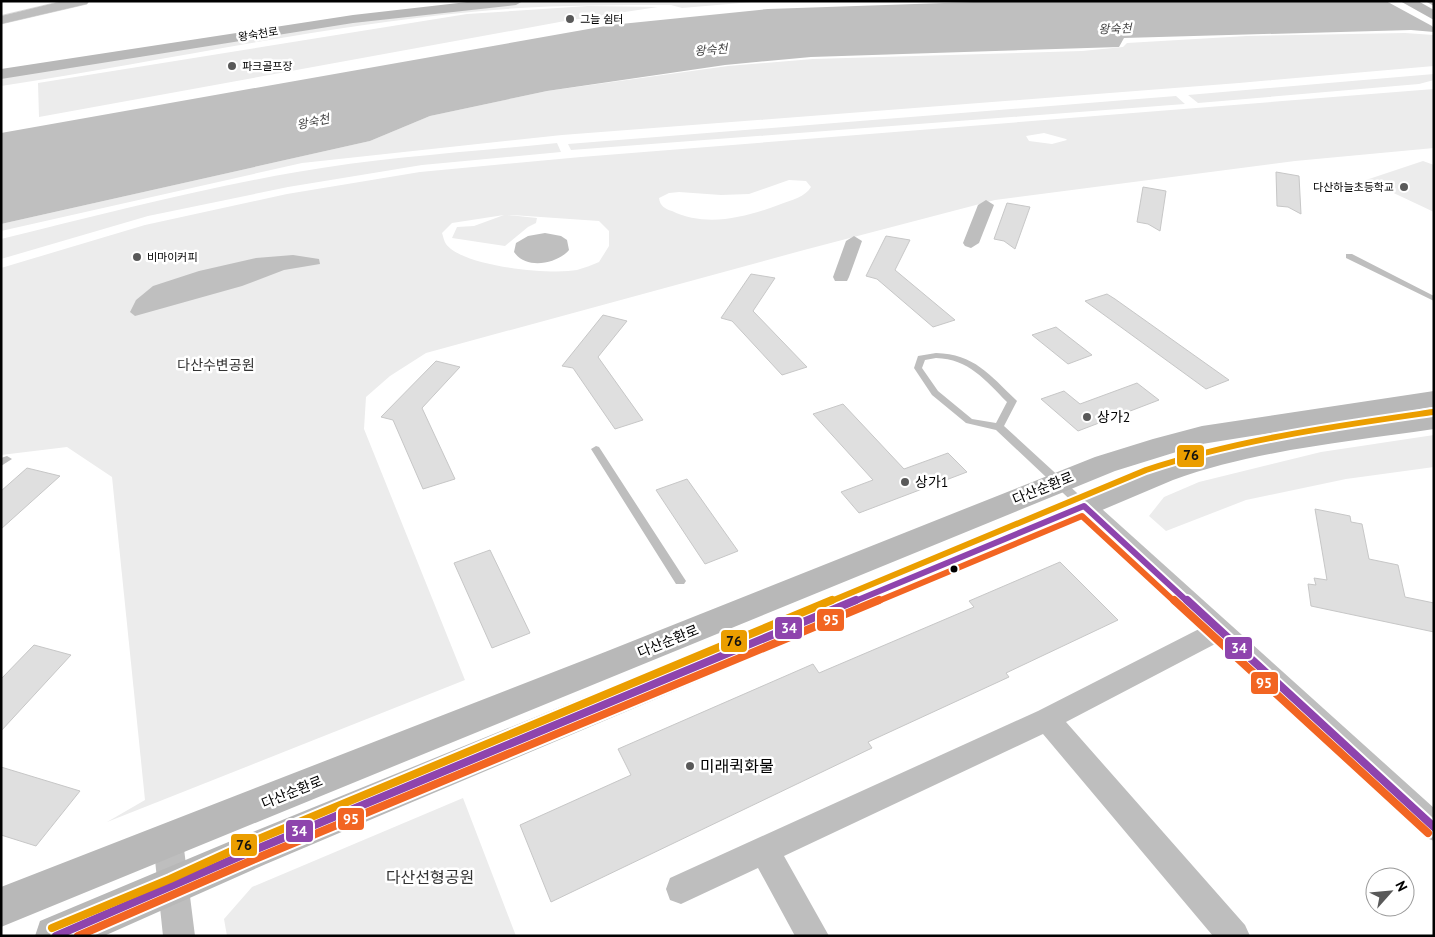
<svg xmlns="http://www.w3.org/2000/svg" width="1435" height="937" viewBox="0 0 1435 937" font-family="'PT Sans','Noto Sans KR',sans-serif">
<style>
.green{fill:#ececec;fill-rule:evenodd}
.water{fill:#bfbfbf}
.pier{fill:#fff}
.building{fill:#dfdfdf;stroke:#c7c7c7}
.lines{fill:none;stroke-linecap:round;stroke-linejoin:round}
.primary-casing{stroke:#dbdbdb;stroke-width:1}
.lane{fill:#bebebe;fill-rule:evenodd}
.street{fill:#bebebe;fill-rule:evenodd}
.secondary{fill:#b8b8b8;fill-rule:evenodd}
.primary{fill:#bebebe;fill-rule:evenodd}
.bus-1-far1-casing{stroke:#fff;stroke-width:10}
.bus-1-casing{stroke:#fff;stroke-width:12}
.bus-2-far1-casing{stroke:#fff;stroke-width:10}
.bus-2-casing{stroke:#fff;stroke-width:12}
.bus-3-far1-casing{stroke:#fff;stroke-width:10}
.bus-3-casing{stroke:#fff;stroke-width:12}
.bus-1-far1{stroke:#8e44ad;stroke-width:6}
.bus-1{stroke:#8e44ad;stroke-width:8}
.bus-2-far1{stroke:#f26522;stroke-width:6}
.bus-2{stroke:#f26522;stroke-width:8}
.bus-3-far1{stroke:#eb9e00;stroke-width:6}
.bus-3{stroke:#eb9e00;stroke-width:8}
.poi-dot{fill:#595959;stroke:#fff;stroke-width:2}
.bus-dot{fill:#000;stroke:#fff;stroke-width:2}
.labels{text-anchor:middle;stroke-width:5;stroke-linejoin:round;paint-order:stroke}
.far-poi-label{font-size:11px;fill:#000;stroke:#fff;text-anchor:start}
.far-street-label{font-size:11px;fill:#000;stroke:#fff}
.far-water-label{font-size:12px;font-style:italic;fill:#444;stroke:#fff}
.park-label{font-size:14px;fill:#333;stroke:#fff}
.poi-label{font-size:14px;fill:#000;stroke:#fff;text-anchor:start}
.street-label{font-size:14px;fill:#000;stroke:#fff}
.near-poi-label{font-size:16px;fill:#000;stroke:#fff;text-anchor:start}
.near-park-label{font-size:16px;fill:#333;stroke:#fff}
.line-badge{stroke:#fff;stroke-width:2}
.badge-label{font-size:14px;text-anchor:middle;font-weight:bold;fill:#fff}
.pale-badge-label{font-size:14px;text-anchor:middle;font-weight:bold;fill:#111}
</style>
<rect width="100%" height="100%" fill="#fff"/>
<path class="green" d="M529,1H765L682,8L671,5C605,5 538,5 471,12C314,27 158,62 1,86V76L344,21Z
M588,6L658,7L565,21L39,117L38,83L467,14Z
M1405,33L1434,35V66L1239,83L562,135L302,163L1,231V224L370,141L430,116L547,91L728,66L813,59L1082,51L1123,47L1127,43L1247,36Z
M1434,74V80L1419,84L1198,103L1188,95Z
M1434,89V148L1295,161L995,200L804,250L426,353L390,376L366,397L364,429L465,680L107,822L145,800L112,477L67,447L1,455V268L145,225L287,194L420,172L581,157ZM1044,133L1066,139L1067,140L1052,144L1029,141L1026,136ZM789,180L806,181L811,187C805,197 792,200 781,204C747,217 707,228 672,211C665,209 660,206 659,198L669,193L679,192L721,195L749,194ZM504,215L474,226L457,227L452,238L505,246L528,227L536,223L537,218L507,215H512L599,221L609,231V246L599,262C592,265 584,268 577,270C551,275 463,267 446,244C444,241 443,236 442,233L452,223Z
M1176,96L1185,104L571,150L568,144Z
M557,143L561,152L422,165L288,187L148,216L1,259V239C99,215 198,189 297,172C383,157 470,152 557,143Z
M1423,161L1434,165V212L1366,180Z
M1434,435V467L1346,479L1246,500L1166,531L1149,516L1164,497L1199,482L1321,452Z
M463,798L516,936H227L224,919L252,887Z"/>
<path class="water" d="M1003,1H1434V32L1411,30L1124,38L1119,47L811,57L725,65L547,91L430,116L370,141L1,224V133L611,25L768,9Z
M545,233L561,236L567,240L569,250C557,264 526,270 514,252L516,243L528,236Z
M293,255L319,259L320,264L284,270L242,286L135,316L130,312L136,300L153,286L199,271L256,258Z"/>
<path class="pier" d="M1386,1H1425L1434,6V29L1432,26Z"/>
<path class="building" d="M1276,172L1299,176L1301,214L1288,207L1277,206Z
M1143,187L1166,191L1160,231L1148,224L1137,222Z
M1007,203L1030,207L1015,249L1004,241L994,239Z
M886,236L910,240L895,270L955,320L933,327L877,279L866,276Z
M751,274L775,278L753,311L807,367L782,375L732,321L721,318Z
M1107,294L1115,299L1229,380L1206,389L1085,301Z
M603,315L627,321L598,357L643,420L615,429L573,368L562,366Z
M1056,327L1092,355L1068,364L1032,335Z
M436,361L460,367L422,408L455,479L423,489L393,420L381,417Z
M1137,383L1159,400L1078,431L1041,399L1064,391L1080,404Z
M843,404L904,469L948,453L967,472L859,513L841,492L873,480L813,414Z
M27,468L60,476L1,529V491Z
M687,479L738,551L705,564L656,490Z
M1315,509L1350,516L1351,522L1362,524L1369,559L1398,565L1405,597L1434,603V632L1311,606L1308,584L1316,585L1314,578L1327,580Z
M490,550L530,633L492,648L454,563Z
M1060,562L1118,620L1006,673L1009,677L868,742L872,748L551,902L520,825L631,775L618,749L813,664L819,673L974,607L969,601Z
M34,645L71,655L1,731V679Z
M1,767L80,791L36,846L1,835Z"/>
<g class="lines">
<g class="primary-casing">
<path id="primary" d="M63,1H89L87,4L1,24V16Z"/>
</g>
<path class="lane" d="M1346,254H1352L1434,296V301L1346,258Z
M936,353C974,354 990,375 1015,399L1017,401L1004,426L1088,503L1089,506L1088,509H1080L996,430L966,423L932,395L914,368L918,356ZM936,358C969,359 985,380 1007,402L996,423L972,419L938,391L922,368L925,360Z
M596,446L599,447L684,578L686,581L684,584H676L591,449Z
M7,456L12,459L1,466V458Z"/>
<path class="street" d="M986,200L994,205L979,243L971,248L965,246L963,243L978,205Z
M854,236L862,241L849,277L847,281H835L833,277L846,241Z
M1084,498L1092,500L1434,808V841L1424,837L1217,643L1066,722L1245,925L1250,936H1213L1043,734L784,856L829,936H795L758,868L681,904L670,900L666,889L670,878L1038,711L1201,628L1076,512L1073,506L1076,500Z
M168,827L178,831L183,841L195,936H163L153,841L158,831Z"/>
<path class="secondary" d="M476,1H523L516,5L353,23L1,79V69L353,15Z
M1400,1H1418L1434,10V20Z
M1434,391V407L1202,444L1115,471L1,927V887L605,652L1095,457L1153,439L1202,426Z
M1434,413V429C1347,442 1256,450 1173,480L266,864L104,936H35L40,921L238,838L1140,471C1234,437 1335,427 1434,413Z"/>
<use href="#primary" class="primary"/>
<g class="bus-1-far1-casing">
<path id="bus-1-far1" d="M853,602L1084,506L1188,602"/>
</g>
<g class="bus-1-casing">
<path id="bus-1" d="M1187,600L1434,827
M56,936L252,851L856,600"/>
</g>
<g class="bus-2-far1-casing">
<path id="bus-2-far1" d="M876,602L1082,516L1175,602"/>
</g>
<g class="bus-2-casing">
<path id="bus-2" d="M1174,600L1428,833
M78,936L255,859L879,600"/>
</g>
<g class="bus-3-far1-casing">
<path id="bus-3-far1" d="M829,602L1146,470C1240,439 1336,426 1433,412"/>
</g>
<g class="bus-3-casing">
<path id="bus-3" d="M52,928L170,879L249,843L832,600"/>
</g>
<use href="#bus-1-far1" class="bus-1-far1"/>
<use href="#bus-1" class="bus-1"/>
<use href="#bus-2-far1" class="bus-2-far1"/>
<use href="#bus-2" class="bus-2"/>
<use href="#bus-3-far1" class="bus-3-far1"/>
<use href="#bus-3" class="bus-3"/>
</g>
<g class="poi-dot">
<circle cx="570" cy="19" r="5"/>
<circle cx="232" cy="66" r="5"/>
<circle cx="1404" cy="187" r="5"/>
<circle cx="137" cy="257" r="5"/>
<circle cx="1087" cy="417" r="5"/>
<circle cx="905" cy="482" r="5"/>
<circle cx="690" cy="766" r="5"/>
</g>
<circle class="bus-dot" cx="954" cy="569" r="4.5"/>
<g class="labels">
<g class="far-poi-label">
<text x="580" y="23">그늘 쉼터</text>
<text x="242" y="70">파크골프장</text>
<text x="1394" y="191" text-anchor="end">다산하늘초등학교</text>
<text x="147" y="261">비마이커피</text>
</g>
<g class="far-street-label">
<text transform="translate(258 34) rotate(-9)" y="4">왕숙천로</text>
</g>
<g class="far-water-label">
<text transform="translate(1115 29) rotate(-2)" y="4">왕숙천</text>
<text transform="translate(711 50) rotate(-4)" y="4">왕숙천</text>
<text transform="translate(313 122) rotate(-12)" y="4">왕숙천</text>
</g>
<g class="park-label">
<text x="216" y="370">다산수변공원</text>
</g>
<g class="poi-label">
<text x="1097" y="422">상가2</text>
<text x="915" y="487">상가1</text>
</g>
<g class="street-label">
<text transform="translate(1043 488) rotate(-22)" y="5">다산순환로</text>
<text transform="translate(668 641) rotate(-22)" y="5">다산순환로</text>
<text transform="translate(292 792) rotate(-22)" y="5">다산순환로</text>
</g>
<g class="near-poi-label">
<text x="700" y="772">미래퀵화물</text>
</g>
<g class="near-park-label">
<text x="430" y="883">다산선형공원</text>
</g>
</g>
<g class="line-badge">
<rect x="1176" y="444" width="29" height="24" rx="5" fill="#eb9e00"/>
<rect x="816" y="608" width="29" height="24" rx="5" fill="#f26522"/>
<rect x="774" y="616" width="29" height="24" rx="5" fill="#8e44ad"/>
<rect x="720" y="629" width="28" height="24" rx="5" fill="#eb9e00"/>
<rect x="1224" y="636" width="29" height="24" rx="5" fill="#8e44ad"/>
<rect x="1250" y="671" width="29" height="24" rx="5" fill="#f26522"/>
<rect x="337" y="807" width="28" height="24" rx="5" fill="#f26522"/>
<rect x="285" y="819" width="29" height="24" rx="5" fill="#8e44ad"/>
<rect x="230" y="833" width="28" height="24" rx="5" fill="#eb9e00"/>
</g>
<g class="badge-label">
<text x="831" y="625">95</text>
<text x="789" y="633">34</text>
<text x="1239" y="653">34</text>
<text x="1264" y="688">95</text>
<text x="351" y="824">95</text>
<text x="299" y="836">34</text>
</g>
<g class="pale-badge-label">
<text x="1191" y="460">76</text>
<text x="734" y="646">76</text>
<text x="244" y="850">76</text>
</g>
<rect width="1435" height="937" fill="none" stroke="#000000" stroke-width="5"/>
<g transform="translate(1390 892) rotate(63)"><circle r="24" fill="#ffffff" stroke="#999999"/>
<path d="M0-4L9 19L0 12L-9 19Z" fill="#595959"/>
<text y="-8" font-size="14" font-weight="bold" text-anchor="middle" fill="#000000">N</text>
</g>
</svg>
